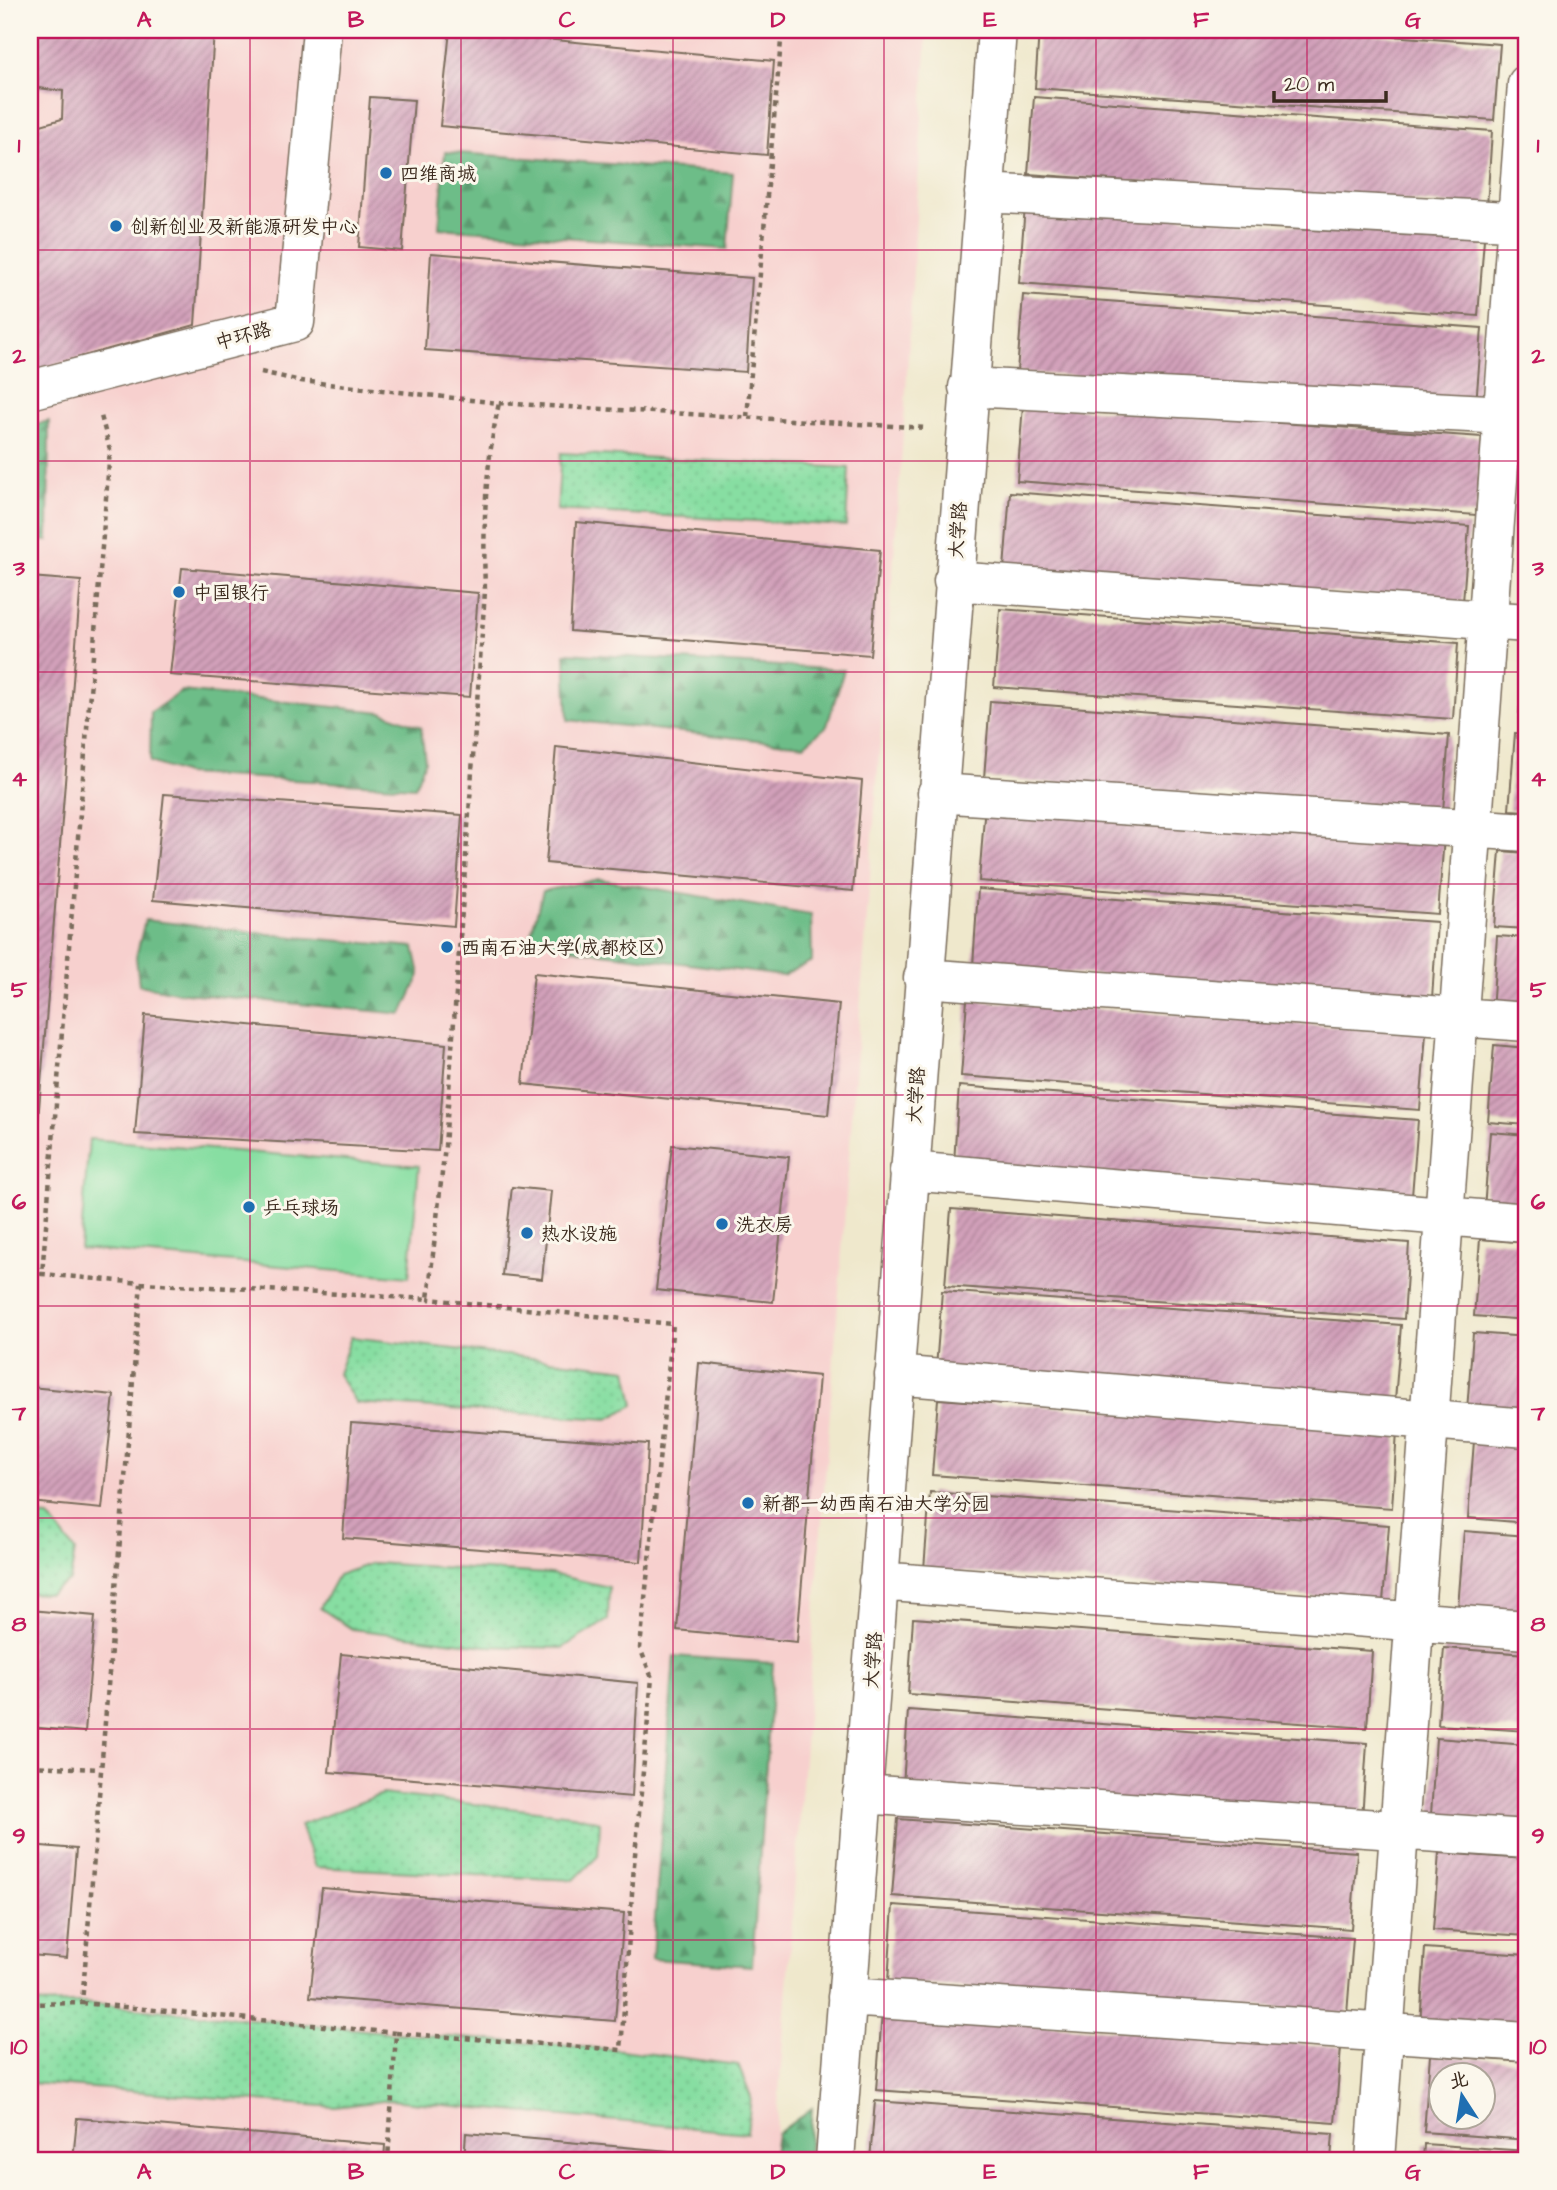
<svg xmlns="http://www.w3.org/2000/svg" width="1557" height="2190" viewBox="0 0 1557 2190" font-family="'Architects Daughter','LXGW WenKai TC',sans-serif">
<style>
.built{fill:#f7d0ce}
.grass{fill:url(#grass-dots);stroke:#618460;stroke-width:2}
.forest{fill:url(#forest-firs);stroke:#547453;stroke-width:2}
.pitch{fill:#87dea2;stroke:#618460;stroke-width:2}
.building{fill:url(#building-hatch);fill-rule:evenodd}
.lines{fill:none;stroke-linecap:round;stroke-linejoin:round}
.minor-casing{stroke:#7a6c5b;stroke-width:41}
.path{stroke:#7a6c5b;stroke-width:4.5;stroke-dasharray:5 5;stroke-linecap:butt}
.minor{stroke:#fff;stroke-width:38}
.grid{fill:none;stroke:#c2185b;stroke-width:2;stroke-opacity:0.55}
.poi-dot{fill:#1f6fb2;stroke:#fbf7ec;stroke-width:2.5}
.labels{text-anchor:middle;stroke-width:6;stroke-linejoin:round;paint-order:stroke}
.poi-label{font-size:19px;fill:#3b2a1e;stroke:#fbf7ec;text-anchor:start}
.street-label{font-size:19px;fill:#3b2a1e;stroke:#fbf7ec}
.neatline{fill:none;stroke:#c2185b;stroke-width:2.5}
.grid-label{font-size:23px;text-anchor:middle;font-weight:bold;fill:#c2185b}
</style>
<defs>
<pattern id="grass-dots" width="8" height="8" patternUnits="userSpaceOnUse" patternTransform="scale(1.75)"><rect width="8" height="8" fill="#87dea2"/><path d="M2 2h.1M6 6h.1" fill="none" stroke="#75bf8b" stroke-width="1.8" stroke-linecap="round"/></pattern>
<pattern id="forest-firs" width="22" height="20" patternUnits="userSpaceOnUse" patternTransform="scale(1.75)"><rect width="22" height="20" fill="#6dbd88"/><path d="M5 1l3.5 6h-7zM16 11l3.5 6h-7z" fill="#5b9a6f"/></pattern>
<pattern id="building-hatch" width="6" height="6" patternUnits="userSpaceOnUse" patternTransform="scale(1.75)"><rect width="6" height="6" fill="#d2a0ba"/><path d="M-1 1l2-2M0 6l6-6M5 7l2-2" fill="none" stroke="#ac8397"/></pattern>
</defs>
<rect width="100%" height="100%" fill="#fbf7ec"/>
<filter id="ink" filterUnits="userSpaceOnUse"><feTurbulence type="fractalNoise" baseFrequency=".0143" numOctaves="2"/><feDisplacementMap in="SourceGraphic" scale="14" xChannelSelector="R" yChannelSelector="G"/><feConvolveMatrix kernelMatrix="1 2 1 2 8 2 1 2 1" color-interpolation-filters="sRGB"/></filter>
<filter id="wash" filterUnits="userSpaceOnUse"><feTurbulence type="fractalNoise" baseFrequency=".00686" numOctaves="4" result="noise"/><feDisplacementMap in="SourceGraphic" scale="28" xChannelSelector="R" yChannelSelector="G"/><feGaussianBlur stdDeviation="1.57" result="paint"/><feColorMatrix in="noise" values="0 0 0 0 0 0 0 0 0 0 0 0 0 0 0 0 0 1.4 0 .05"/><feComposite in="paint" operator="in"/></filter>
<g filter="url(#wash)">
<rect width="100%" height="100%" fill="#efe8cc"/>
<path class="built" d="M30,30H927L905,408L774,2160H30Z"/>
<path class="grass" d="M561,453L849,468L846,526L557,510Z
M351,1337L627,1369L634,1405L608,1419L356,1403L338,1374Z
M30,1516L49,1517L75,1551L70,1580L49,1594L30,1593Z
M373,1563L551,1574L609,1587L608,1620L562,1648L486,1646L352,1629L320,1608L338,1575Z
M382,1794L573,1815L600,1822L598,1856L574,1880L315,1867L300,1825Z
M82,2003L396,2033L621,2050L738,2065L751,2097L747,2133L390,2100L335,2107L30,2083V2004Z"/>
<path class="forest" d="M445,152L733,173L727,249L439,228Z
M49,421L48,541L30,539V426Z
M565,653L844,670L827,726L804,745L568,720Z
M182,691L382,712L421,727L425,761L415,787L185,774L150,762L151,712Z
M599,879L811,915L812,961L783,976L579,950L530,937L543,891Z
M145,920L295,937L414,947L420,975L402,1014L175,992L139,985L136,957Z
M674,1656L773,1663L752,1966L652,1959Z
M812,2108L808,2160H773L777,2134Z"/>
<path class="pitch" d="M89,1139L419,1166L409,1277L80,1249Z"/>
<g id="blocks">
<path class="building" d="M30,30H214L195,325L30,371V128L62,119L63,91L30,87Z
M450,30L774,61L767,155L440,126Z
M1039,30H1307L1500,44L1494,120L1035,88Z
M370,97L414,100L402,251L359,247Z
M1034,97L1492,131L1487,207L1028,174Z
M1025,206L1484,239L1478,316L1019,283Z
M431,253L752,278L746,372L425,350Z
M1023,295L1482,328L1476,405L1017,372Z
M1023,405L1482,437L1476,515L1017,481Z
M1010,492L1469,526L1463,602L1004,569Z
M576,522L880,550L870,655L570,631Z
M182,568L478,593L470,697L170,675Z
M30,577L81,581L32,1197H30Z
M1000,609L1458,643L1453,719L994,687Z
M1525,641L1527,642V718H1519Z
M990,701L1449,735L1443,811L984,778Z
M1515,733L1527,734V811L1509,810Z
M556,747L862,781L853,891L546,863Z
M164,794L462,815L454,926L153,900Z
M985,804L1444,837L1438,914L979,881Z
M1500,851L1527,853V929L1494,927Z
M978,889L1437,922L1432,999L973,966Z
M1497,936L1527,938V1015L1492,1013Z
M534,973L839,1004L828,1115L523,1084Z
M967,1000L1426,1033L1420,1110L961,1076Z
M145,1015L446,1044L438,1151L135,1134Z
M1494,1045L1527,1048V1125L1488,1122Z
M959,1086L1418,1120L1412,1196L954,1163Z
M1490,1132L1527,1135V1212L1484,1209Z
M672,1145L789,1157L773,1302L656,1290Z
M512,1187L551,1191L542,1279L502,1275Z
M951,1209L1409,1243L1404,1319L945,1286Z
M1480,1239L1527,1243V1320L1474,1316Z
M942,1291L1401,1325L1395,1401L936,1368Z
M1473,1333L1527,1337V1414L1467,1410Z
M699,1363L819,1376L797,1642L677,1630Z
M30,1387L114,1395L102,1509L30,1502Z
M938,1399L1397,1431L1392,1508L932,1475Z
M351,1423L648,1444L641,1562L343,1538Z
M1474,1441L1527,1445V1523L1468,1518Z
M930,1492L1389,1525L1383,1602L924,1569Z
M1464,1531L1527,1536V1613L1458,1608Z
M30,1610L95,1616L85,1732L30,1727Z
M913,1618L1372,1651L1367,1728L908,1694Z
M1444,1648L1527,1654V1731L1438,1725Z
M341,1654L638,1683L632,1797L329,1772Z
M908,1710L1367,1743L1362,1819L903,1786Z
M1436,1738L1527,1745V1822L1431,1815Z
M898,1819L1357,1852L1351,1929L892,1896Z
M30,1845L76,1849L67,1958L30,1955Z
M1439,1853L1527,1859V1936L1433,1930Z
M322,1888L624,1913L615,2021L310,1997Z
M893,1905L1353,1938L1347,2014L888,1982Z
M1425,1948L1527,1955V2032L1420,2025Z
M882,2013L1341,2047L1335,2123L876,2090Z
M1430,2055L1527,2062V2140L1424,2132ZM1442,2074H1484V2116H1442Z
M875,2101L1333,2134L1331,2160H870Z
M77,2118L385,2145L384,2160H73Z
M466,2133L748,2158V2160H464Z
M1424,2144L1527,2151V2160H1423Z"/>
</g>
</g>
<g filter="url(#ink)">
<use href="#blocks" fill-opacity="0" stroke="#7a6c5b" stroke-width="2"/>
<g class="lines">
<g class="minor-casing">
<path id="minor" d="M984,193L1527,222
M968,387L1527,416
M30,390L295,322L322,30
M953,581L1527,623
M937,793L1527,832
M923,978L1527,1022
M909,1171L1527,1223
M894,1375L1527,1428
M878,1581L1527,1630
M862,1794L1527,1839
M847,1997L1527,2042
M835,2160L997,30
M1375,2160L1527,84"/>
</g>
<path class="path" d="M261,372L301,381L499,403L928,428
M747,417L782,30
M30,1273L42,1274
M141,1283L428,1299L445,1146L485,591C483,526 485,467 499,403
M30,1766L99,1769
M82,2003L396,2033L388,2160
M30,2004L82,2003L141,1283L42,1274L110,450L100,412
M396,2033L621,2050L634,1865L652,1678L640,1648L673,1324L428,1299"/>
<use href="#minor" class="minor"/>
</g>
</g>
<path class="grid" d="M250,30V2160M461,30V2160M673,30V2160M884,30V2160M1096,30V2160M1307,30V2160M30,250H1527M30,461H1527M30,672H1527M30,884H1527M30,1095H1527M30,1306H1527M30,1518H1527M30,1729H1527M30,1940H1527"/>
<g class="poi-dot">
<circle cx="386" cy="173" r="7"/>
<circle cx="116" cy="226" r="7"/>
<circle cx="179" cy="592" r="7"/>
<circle cx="447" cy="947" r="7"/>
<circle cx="249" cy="1207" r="7"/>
<circle cx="722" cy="1224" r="7"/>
<circle cx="527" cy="1233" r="7"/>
<circle cx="748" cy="1503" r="7"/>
</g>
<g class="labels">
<g class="poi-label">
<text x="400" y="180">四维商城</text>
<text x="130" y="233">创新创业及新能源研发中心</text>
<text x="193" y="599">中国银行</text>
<text x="461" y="954">西南石油大学(成都校区)</text>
<text x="263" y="1214">乒乓球场</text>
<text x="736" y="1231">洗衣房</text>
<text x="541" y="1240">热水设施</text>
<text x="762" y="1510">新都一幼西南石油大学分园</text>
</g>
<g class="street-label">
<text transform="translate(243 335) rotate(-15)" y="7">中环路</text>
<text transform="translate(957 530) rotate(-86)" y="7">大学路</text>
<text transform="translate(915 1095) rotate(-86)" y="7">大学路</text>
<text transform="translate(872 1660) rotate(-86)" y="7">大学路</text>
</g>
</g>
<rect width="1557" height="2190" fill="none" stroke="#fbf7ec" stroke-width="77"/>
<g transform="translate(1462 2096) rotate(348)"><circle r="33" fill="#fbf7ec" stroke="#aea59a" stroke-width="2"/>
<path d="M0-5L12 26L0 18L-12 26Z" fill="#1f6fb2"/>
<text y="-10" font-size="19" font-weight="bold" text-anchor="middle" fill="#3b2a1e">北</text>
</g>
<path d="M1274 91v10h112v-10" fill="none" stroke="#3b2a1e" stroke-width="3.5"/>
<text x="1284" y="91" font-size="21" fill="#3b2a1e" stroke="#fbf7ec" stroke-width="5" paint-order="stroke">20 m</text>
<rect x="38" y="38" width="1480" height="2114" class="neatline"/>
<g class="grid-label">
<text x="144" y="27">A</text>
<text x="356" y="27">B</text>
<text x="567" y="27">C</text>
<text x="778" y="27">D</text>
<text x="990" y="27">E</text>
<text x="1201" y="27">F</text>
<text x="1413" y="27">G</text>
<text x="19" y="152">1</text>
<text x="1538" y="152">1</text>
<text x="19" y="363">2</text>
<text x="1538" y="363">2</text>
<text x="19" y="575">3</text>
<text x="1538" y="575">3</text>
<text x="19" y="786">4</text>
<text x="1538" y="786">4</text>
<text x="19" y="997">5</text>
<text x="1538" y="997">5</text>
<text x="19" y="1209">6</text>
<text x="1538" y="1209">6</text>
<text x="19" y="1420">7</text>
<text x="1538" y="1420">7</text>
<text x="19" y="1631">8</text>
<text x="1538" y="1631">8</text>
<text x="19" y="1843">9</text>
<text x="1538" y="1843">9</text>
<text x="19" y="2054">10</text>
<text x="1538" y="2054">10</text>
<text x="144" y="2179">A</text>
<text x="356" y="2179">B</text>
<text x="567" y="2179">C</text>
<text x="778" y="2179">D</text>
<text x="990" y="2179">E</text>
<text x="1201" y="2179">F</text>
<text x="1413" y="2179">G</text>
</g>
</svg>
